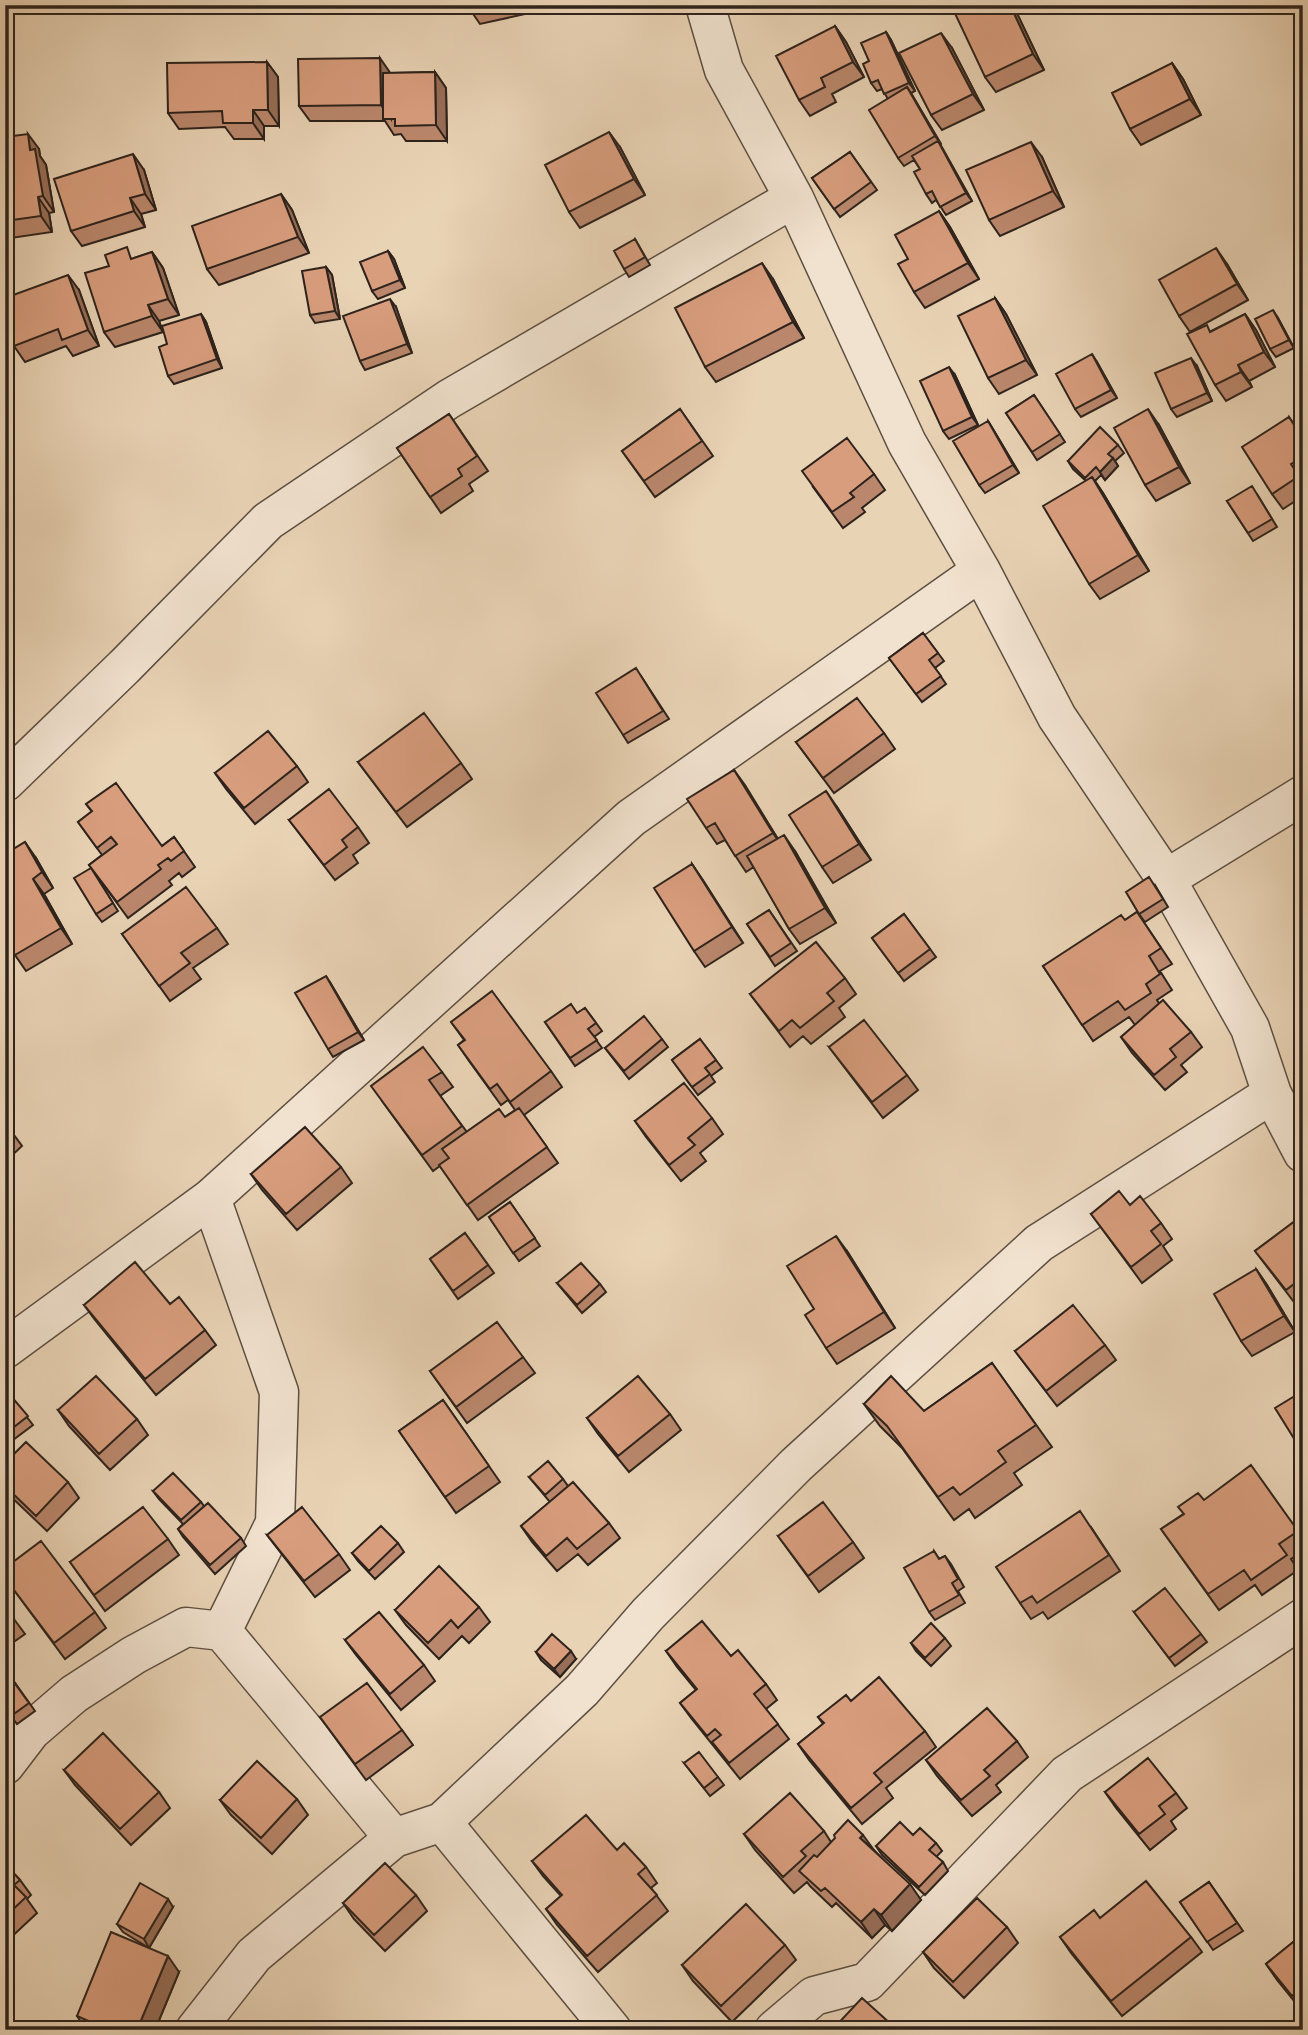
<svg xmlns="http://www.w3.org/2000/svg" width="1308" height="2035" viewBox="0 0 1308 2035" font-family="'Gentium Book Plus',serif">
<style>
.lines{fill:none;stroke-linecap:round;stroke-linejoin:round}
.minor-casing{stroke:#5d4f42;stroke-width:41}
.minor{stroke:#f1e2cf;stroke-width:38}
.wall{fill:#ba876c;stroke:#2e231c;stroke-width:2}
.shaded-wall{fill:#976e58;stroke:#2e231c;stroke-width:2}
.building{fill:#d89d7d;stroke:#2e231c;stroke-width:2}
</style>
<rect width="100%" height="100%" fill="#e9d3b5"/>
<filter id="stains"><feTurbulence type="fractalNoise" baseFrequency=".00286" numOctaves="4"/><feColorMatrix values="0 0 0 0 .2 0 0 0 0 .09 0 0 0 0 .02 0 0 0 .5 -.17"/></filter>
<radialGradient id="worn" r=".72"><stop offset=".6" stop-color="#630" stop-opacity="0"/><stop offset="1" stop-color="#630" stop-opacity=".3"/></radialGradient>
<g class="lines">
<g class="minor-casing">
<path id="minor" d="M705,5L724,70L794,198L907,443L981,571L1057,717L1166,879L1250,1028L1272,1094L1303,1153
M5,782L124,667L268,521L449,399L794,198
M1166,879L1303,795
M211,1198L279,1392L275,1523L222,1631
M5,1349L211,1198L631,818L981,571
M5,1765L31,1731L74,1694L134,1655L186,1627L222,1631L394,1838
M442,1822L612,2030
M195,2030L254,1955L394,1838L442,1822L582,1690L648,1614L796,1465L1039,1243L1272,1094
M774,2030L814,1996L867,1982L1067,1774L1303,1618"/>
</g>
<use href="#minor" class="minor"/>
</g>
<path class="wall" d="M469,5H566L480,24L469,8Z
M1013,5L1044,70L996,92L985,77Z
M835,26L846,42L864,77L832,94L836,102L810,116L799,100Z
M886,32L891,40L915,91L911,93L941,144L940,145L972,201L946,215L936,200L932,203L926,194L920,169L914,160L904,166L898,158L888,99L882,89L877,91L871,83L869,61Z
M952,48L984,110L942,130L931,115Z
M267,62L278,77L279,126H264V139H234L225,127L179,129L168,113Z
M1172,63L1183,79L1201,115L1141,145L1130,129Z
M435,72L446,88L447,141H406L401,134L394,135L385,121H310L299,106L391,73Z
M5,137L39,149L40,156L46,165L54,212L49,213L52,232L11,238L5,230Z
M620,147L645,195L580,228L569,212Z
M850,152L877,190L840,217L812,178Z
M1042,157L1064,207L1000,236L989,220Z
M144,170L156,210L141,214L145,227L82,246L71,231Z
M281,194L292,210L309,253L219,285L207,269Z
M939,211L950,227L979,279L925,308L914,292L908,259Z
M635,239L650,265L629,277L624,269Z
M388,251L394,259L405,288L378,299L372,291Z
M152,252L163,268L179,315L159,321L163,332L115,347L104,332L134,258Z
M1227,264L1248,300L1190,332L1179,316Z
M326,267L332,275L340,319L315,323L310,315Z
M773,279L804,338L716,382L705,367Z
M79,290L99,346L73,356L66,346L25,362L14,346Z
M995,298L1006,314L1037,375L999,394L988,378Z
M396,307L412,353L365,370L360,361Z
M201,314L206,322L222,368L174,384L168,376L167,344Z
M1245,314L1256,330L1275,367L1249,381L1252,387L1226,401L1215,385L1211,331Z
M1278,318L1294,348L1276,357L1270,349Z
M1097,362L1117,398L1081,417L1075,409Z
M1197,366L1212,401L1177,417L1171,409Z
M955,375L978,425L949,439L943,431Z
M1034,395L1065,442L1037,460L1006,413Z
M680,409L713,456L655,497L622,451Z
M449,414L488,471L469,484L473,491L441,513L397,448Z
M1289,417L1303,437V479L1302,480L1303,496L1283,509L1272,494Z
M988,421L1019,473L985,493L979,485Z
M1159,425L1190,483L1156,501L1145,485Z
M1118,445L1124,453L1115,461L1118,466L1105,480L1101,475L1095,481L1103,493L1149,571L1100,599L1089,584L1086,481L1073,469L1068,461Z
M874,474L885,490L862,508L865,512L843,528L813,487Z
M1257,494L1277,527L1253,541L1227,501Z
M923,633L944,661L935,668L946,684L922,702L889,658Z
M641,676L669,719L628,743L623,735Z
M884,733L895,749L834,793L796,742Z
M358,762L461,763L472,779L407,827Z
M297,766L308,782L255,824L226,789L215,773Z
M734,770L778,839L795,851L836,923L800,944L789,929L754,867L746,872L725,840L717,844L706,828Z
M86,804L162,846L174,837L195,867L182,877L179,873L169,881L172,885L128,918L89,865L102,855L78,822L92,812Z
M837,807L871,860L833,883L822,867Z
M289,820L358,827L369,843L353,855L358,863L335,880Z
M36,858L53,888L44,894L72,944L26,971L15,955Z
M692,864L743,943L705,967L694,951Z
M91,868L118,911L102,922L96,914Z
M1155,885L1168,907L1145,922L1139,914Z
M769,910L797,951L775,966L747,924Z
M1137,912L1172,964L1160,971L1172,990L1157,1000L1159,1003L1191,1032L1202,1047L1181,1065L1187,1072L1165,1090L1132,1053L1121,1037L1135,1025L1129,1017L1093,1041L1043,966L1125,920Z
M904,914L936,957L904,981L872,938Z
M217,928L228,944L193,968L201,979L170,1001L122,934Z
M845,978L856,994L839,1008L845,1017L811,1044L803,1036L790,1047L750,994Z
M331,984L364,1040L333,1057L328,1049Z
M585,1008L602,1031L594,1037L602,1048L575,1066L545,1022L578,1013Z
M451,1022L551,1071L562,1087L524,1115L558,1163L478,1220L440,1166L433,1171L382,1101L442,1072L453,1087L440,1096L467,1132L505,1117L515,1110L508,1100L501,1105L469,1061L458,1045L464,1040Z
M662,1039L668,1047L629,1079L605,1048Z
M700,1039L722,1068L711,1076L715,1082L698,1095L672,1060Z
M829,1047L907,1075L918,1090L883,1118Z
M712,1118L723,1134L700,1153L706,1161L681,1181L646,1137L635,1121Z
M5,1125L11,1131L22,1146L5,1162Z
M341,1167L352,1183L297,1230L262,1190L251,1174Z
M510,1202L540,1246L519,1261L489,1217Z
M1130,1205L1161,1223L1172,1239L1163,1246L1172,1260L1142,1283L1091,1214Z
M1303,1215V1301L1297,1306L1255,1251Z
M465,1233L494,1273L458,1299L430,1259Z
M847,1251L895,1328L837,1364L826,1348L814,1309Z
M1256,1269L1267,1285L1295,1332L1252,1356L1241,1341Z
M557,1283L600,1284L606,1292L582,1313Z
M170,1304L205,1330L216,1345L156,1395L95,1320L84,1305Z
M1105,1345L1116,1360L1057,1406L1015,1351Z
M523,1357L535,1373L467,1423L430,1371Z
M992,1363L1052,1447L1014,1473L1022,1485L975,1518L969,1509L954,1520L902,1448L880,1426L864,1404L924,1411Z
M5,1389L33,1425L5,1446Z
M443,1400L500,1482L456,1513L399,1431Z
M58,1410L137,1419L148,1435L110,1470L69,1426Z
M670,1414L681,1430L629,1472L598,1434L587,1418Z
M5,1463L68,1482L79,1498L47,1531L5,1491Z
M529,1477L563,1479L568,1486L609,1523L620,1538L588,1565L578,1554L557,1571L532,1542L521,1526L550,1502Z
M153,1491L201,1502L204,1506L241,1538L246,1546L215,1574L183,1537L178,1529L183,1524L159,1499Z
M1204,1500L1298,1531L1303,1538V1551L1291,1559L1298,1570L1262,1595L1255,1585L1219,1610L1161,1529Z
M1091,1527L1120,1571L1048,1619L1043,1612L1031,1619L1020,1603Z
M267,1535L339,1554L350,1570L315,1597Z
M778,1536L853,1542L864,1558L819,1592Z
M168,1539L179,1555L105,1611L70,1562Z
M398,1543L404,1552L375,1579L358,1561L352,1553Z
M934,1551L939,1559L945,1556L951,1564L964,1587L958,1591L965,1603L935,1620L929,1612Z
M5,1578L95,1612L106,1628L65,1659Z
M5,1607L25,1634L5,1648Z
M479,1607L490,1622L469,1643L462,1636L439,1659L406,1625L395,1610Z
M1134,1612L1201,1634L1207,1642L1175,1666Z
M945,1638L951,1646L931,1666L916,1651L911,1643Z
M345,1640L424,1665L435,1681L401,1710L356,1655Z
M666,1651L731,1656L766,1684L777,1700L766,1709L789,1739L740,1779L691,1718L680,1703L696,1690L677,1667Z
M536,1652L576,1659L560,1677L541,1660Z
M6,1670L35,1711L17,1724L5,1708Z
M851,1701L925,1731L936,1747L886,1788L893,1798L862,1824L809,1760L798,1744L823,1724L818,1717Z
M320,1717L402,1730L413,1745L366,1780Z
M1017,1741L1028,1757L996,1785L1001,1792L972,1816L937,1776L926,1760Z
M684,1763L718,1777L724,1785L710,1796Z
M64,1770L159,1792L170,1808L131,1845L75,1785Z
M1105,1792L1176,1793L1187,1808L1171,1821L1176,1829L1150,1850L1116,1808Z
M297,1799L308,1815L272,1854L231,1815L220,1800Z
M824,1831L831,1842L874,1850L921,1900L892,1931L885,1925L872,1938L836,1903L832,1907L810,1886L807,1882L794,1893L755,1850L744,1834Z
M913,1835L936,1843L942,1851L936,1857L943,1862L948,1871L925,1895L882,1855L876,1846Z
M617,1850L646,1867L657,1883L651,1888L668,1911L598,1972L557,1925L546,1909L561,1896L543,1876L532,1861Z
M5,1864L20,1880L31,1895L27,1899L37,1913L5,1943Z
M1209,1882L1243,1931L1213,1950L1180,1902Z
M416,1895L427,1911L385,1951L354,1919L343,1903Z
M173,1907L149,1948L123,1932L117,1924Z
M1100,1918L1191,1937L1202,1952L1122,2016L1071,1953L1060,1937Z
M1007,1927L1018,1943L964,1998L934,1968L923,1952Z
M1303,1934V2012L1277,1980L1266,1964Z
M785,1945L796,1960L732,2022L693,1981L682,1965Z
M179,1972L155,2030H86L77,2016Z"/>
<path class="shaded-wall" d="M1010,5H1013L1044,70L1033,54Z
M835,26L846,42L864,77L853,62Z
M886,32L891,40L915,91L909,83Z
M941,33L952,48L984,110L973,94Z
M380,58L391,74V119L381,105Z
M267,62L278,77L279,126L268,110Z
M1172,63L1183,79L1201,115L1190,99Z
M435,72L446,88L447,141L436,125Z
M907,87L912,95L941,144L935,136Z
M253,110L264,126V139L253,123Z
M609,132L620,147L645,195L634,179Z
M28,134L39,149L40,156L46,165L54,212L43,196L30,150Z
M938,141L943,149L972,201L966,193Z
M1031,142L1042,157L1064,207L1053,191Z
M133,154L144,170L156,210L145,194Z
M281,194L292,210L309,253L298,237Z
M38,197L49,213L52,232L41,216Z
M130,198L141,214L145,227L134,211Z
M939,211L950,227L979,279L968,263Z
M1216,248L1227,264L1248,300L1237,284Z
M388,251L394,259L405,288L400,280Z
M152,252L163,268L179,315L168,299Z
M762,263L773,279L804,338L793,322Z
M326,267L332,275L340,319L335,311Z
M68,275L79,290L99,346L88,330Z
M995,298L1006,314L1037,375L1026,360Z
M390,299L396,307L412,353L407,344Z
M148,305L159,321L163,332L152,316Z
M1273,310L1278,318L1294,348L1289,340Z
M201,314L206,322L222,368L217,359Z
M1245,314L1256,330L1275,367L1264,352Z
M1092,354L1097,362L1117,398L1111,390Z
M1191,358L1197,366L1212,401L1207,393Z
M1238,365L1249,381L1252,387L1241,372Z
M949,367L955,375L978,425L972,417Z
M1148,409L1159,425L1190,483L1179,467Z
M988,421L993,429L1019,473L1013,465Z
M1113,458L1118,466L1105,480L1100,472Z
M1092,477L1103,493L1149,571L1138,555Z
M734,770L745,785L784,849L773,833Z
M826,791L837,807L871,860L859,844Z
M784,835L795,851L836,923L825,908Z
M25,842L36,858L53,888L42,872Z
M692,864L703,880L743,943L732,927Z
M33,879L44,894L72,944L61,928Z
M326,976L331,984L364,1040L358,1032Z
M836,1236L847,1251L895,1328L884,1312Z
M1256,1269L1267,1285L1295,1332L1284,1316Z
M571,1651L576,1659L560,1677L554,1669Z
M863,1835L874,1850L860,1838Z
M910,1884L921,1900L892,1931L881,1915Z
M168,1899L173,1907L149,1948L144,1939Z
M874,1909L885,1925L872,1938L861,1922Z
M168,1956L179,1972L155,2030H137Z"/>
<path class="building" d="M469,5H483L469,8Z
M951,5H1010L1033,54L985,77Z
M835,26L853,62L821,78L825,87L799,100L776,56Z
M886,32L909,83L884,94L878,80L871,83L863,64L869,61L861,43Z
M941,33L973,94L931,115L899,53Z
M380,58L381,105L299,106L298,59Z
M267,62L268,110H253V123H223L222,111L168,113L167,63Z
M1172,63L1190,99L1130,129L1112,93Z
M435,72L436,125L395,126V119H383V73Z
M907,87L935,136L898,158L869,110Z
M609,132L634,179L569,212L545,165Z
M28,134L30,150L35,149L43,196L38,197L41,216L5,221V137Z
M938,141L966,193L940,207L932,191L926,194L914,172L920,169L912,156Z
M1031,142L1053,191L989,220L966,170Z
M850,152L871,182L834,209L812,178Z
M133,154L145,194L130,198L134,211L71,231L54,179Z
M281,194L298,237L207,269L192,226Z
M939,211L968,263L914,292L898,264L908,259L895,235Z
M635,239L645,257L624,269L614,251Z
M127,247L131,259L152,252L168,299L148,305L152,316L104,332L85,273L109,266L105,255Z
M1216,248L1237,284L1179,316L1159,280Z
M388,251L400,280L372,291L360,262Z
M762,263L793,322L705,367L675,308Z
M326,267L335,311L310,315L302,271Z
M68,275L88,330L62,340L58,329L14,346L5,324V298Z
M995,298L1026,360L988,378L958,316Z
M390,299L407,344L360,361L343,316Z
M1273,310L1289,340L1270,349L1255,319Z
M201,314L217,359L168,376L159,347L167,344L162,326Z
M1245,314L1264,352L1238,365L1241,372L1215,385L1187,334L1207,325L1210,332Z
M1092,354L1111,390L1075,409L1056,374Z
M1191,358L1207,393L1171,409L1155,373Z
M949,367L972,417L943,431L920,381Z
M1034,395L1060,434L1032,452L1006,413Z
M680,409L702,441L644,481L622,451Z
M1148,409L1179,467L1145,485L1114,428Z
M449,414L477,456L458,469L462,476L430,497L397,448Z
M1289,417L1303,439V457L1291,464L1299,476L1272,494L1242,447Z
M988,421L1013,465L979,485L953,441Z
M1100,427L1118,445L1108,454L1113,458L1100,472L1096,467L1085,478L1068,461Z
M847,438L874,474L850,493L854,497L832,512L802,471Z
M1092,477L1138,555L1089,584L1043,506Z
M1252,486L1272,519L1248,533L1227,501Z
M923,633L938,653L929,660L941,676L916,694L889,658Z
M636,668L663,711L623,735L596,693Z
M857,698L884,733L823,778L796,742Z
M424,713L461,763L396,812L358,762Z
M268,731L297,766L244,808L215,773Z
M734,770L773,833L735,856L715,823L706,828L687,799Z
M116,783L162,846L174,837L184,851L171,861L168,858L158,865L161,869L117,902L89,865L117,844L111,837L97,848L78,822L92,811L86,804Z
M329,789L358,827L342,840L347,847L324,865L289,820Z
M826,791L859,844L822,867L789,815Z
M784,835L825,908L789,929L747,856Z
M25,842L42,872L33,879L61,928L15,955L5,939V854Z
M692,864L732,927L694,951L654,888Z
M91,868L113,903L96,914L74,878Z
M1149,877L1163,899L1139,914L1126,892Z
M186,887L217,928L181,953L190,963L159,986L122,934Z
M769,910L791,943L770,957L747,924Z
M1137,912L1161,948L1149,956L1160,974L1146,984L1151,993L1125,1010L1118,1001L1082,1025L1043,966L1121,915L1125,920Z
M904,914L930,949L898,973L872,938Z
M816,942L845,978L827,993L834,1001L800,1028L792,1020L779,1031L750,994Z
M326,976L358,1032L328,1049L295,993Z
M492,991L551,1071L510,1102L497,1084L490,1089L458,1045L465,1040L451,1022Z
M1163,1000L1191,1032L1170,1049L1176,1057L1154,1075L1121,1037Z
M571,1004L577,1013L585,1008L596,1023L588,1029L597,1040L570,1058L545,1022Z
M644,1016L662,1039L624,1071L605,1048Z
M864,1020L907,1075L872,1102L829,1047Z
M700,1039L716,1060L705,1068L710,1074L692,1087L672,1060Z
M423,1047L442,1072L429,1080L462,1126L422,1155L371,1086Z
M684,1083L712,1118L688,1138L695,1145L669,1165L635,1121Z
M519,1108L547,1147L467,1205L439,1165L449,1158L442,1149L499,1109L505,1117Z
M5,1125L11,1131L5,1136Z
M305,1127L341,1167L286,1214L251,1174Z
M1119,1191L1130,1205L1140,1196L1161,1223L1151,1231L1161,1244L1131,1267L1091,1214Z
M510,1202L535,1238L513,1253L489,1217Z
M1303,1215V1277L1286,1290L1255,1251Z
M465,1233L488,1265L453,1291L430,1259Z
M836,1236L884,1312L826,1348L805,1315L814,1309L787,1266Z
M135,1262L170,1304L179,1297L205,1330L145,1379L84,1305Z
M581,1263L600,1284L577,1305L557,1283Z
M1256,1269L1284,1316L1241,1341L1214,1294Z
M1073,1305L1105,1345L1046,1391L1015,1351Z
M497,1322L523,1357L456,1407L430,1371Z
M992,1363L1036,1425L998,1451L1006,1462L960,1495L953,1487L938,1497L887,1426L864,1404L891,1376L924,1411Z
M96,1376L137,1419L99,1454L58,1410Z
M638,1376L670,1414L618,1456L587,1418Z
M5,1389L28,1416L5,1434Z
M1303,1391V1453L1275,1408Z
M443,1400L489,1466L445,1497L399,1431Z
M26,1442L68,1482L36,1516L5,1486V1463Z
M548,1461L563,1479L545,1495L529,1477Z
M1251,1465L1298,1531L1279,1544L1287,1555L1251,1580L1244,1570L1208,1594L1161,1529L1184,1514L1178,1507L1198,1493L1204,1500Z
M173,1473L201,1502L181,1520L153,1491Z
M573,1482L609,1523L577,1549L567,1538L546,1556L521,1526Z
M823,1502L853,1542L808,1576L778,1536Z
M208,1503L241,1538L210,1565L178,1529Z
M143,1507L168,1539L94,1595L70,1562Z
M302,1507L339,1554L304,1581L267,1535Z
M1080,1511L1109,1555L1037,1603L1032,1596L1020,1603L996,1567Z
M381,1526L398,1543L369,1571L352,1553Z
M41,1541L95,1612L54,1643L5,1578V1568Z
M934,1551L939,1559L945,1556L958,1579L952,1583L959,1595L929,1612L904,1568Z
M439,1566L479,1607L458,1628L451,1620L428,1643L395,1610Z
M1165,1588L1201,1634L1169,1658L1134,1612Z
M5,1607L14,1618L5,1624Z
M379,1612L424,1665L390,1694L345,1640Z
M702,1621L731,1656L738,1650L766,1684L754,1694L778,1724L729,1763L712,1742L721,1735L715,1729L707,1736L680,1703L697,1689L666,1651Z
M931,1623L945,1638L925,1658L911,1643Z
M552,1634L571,1651L554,1669L536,1652Z
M5,1670L29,1703L11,1716L5,1708Z
M879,1677L925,1731L874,1773L882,1782L851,1808L798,1744L824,1723L818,1717L846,1695L851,1701Z
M367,1683L402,1730L355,1764L320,1717Z
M987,1708L1017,1741L984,1770L990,1776L961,1800L926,1760Z
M103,1733L159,1792L120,1829L64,1770Z
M699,1752L718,1777L704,1788L684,1763Z
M1148,1758L1176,1793L1159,1806L1165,1814L1139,1834L1105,1792Z
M257,1761L297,1799L261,1838L220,1800Z
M790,1793L824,1831L801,1851L806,1856L783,1877L744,1834Z
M586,1815L617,1850L624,1843L646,1867L638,1874L657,1895L587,1956L546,1909L562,1895L532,1861Z
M848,1820L863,1835L860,1838L910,1884L881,1915L874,1909L861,1922L825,1888L821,1891L799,1871L814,1855L817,1857L835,1838L834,1835Z
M900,1822L913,1835L920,1828L936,1843L929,1850L943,1862L919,1887L876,1846Z
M385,1863L416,1895L374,1935L343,1903Z
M5,1864L20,1880L14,1885L26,1897L5,1917Z
M1146,1881L1191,1937L1111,2001L1060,1937L1094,1910L1100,1918Z
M1209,1882L1237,1923L1207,1942L1180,1902Z
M140,1883L168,1899L144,1939L117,1924Z
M977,1898L1007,1927L953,1982L923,1952Z
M746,1904L785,1945L721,2006L682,1965Z
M111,1932L168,1956L137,2030H109L77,2016Z
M1303,1934V1987L1292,1996L1266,1964Z
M862,1998L893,2026L890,2030H832Z
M237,2023L246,2030H232Z"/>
<rect width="1308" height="2035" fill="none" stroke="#e9d3b5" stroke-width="28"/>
<rect x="7" y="7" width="1294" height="2021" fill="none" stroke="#2e231c" stroke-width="3.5"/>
<rect x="14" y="14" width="1280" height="2007" fill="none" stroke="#2e231c" stroke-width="2"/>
<rect width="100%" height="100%" filter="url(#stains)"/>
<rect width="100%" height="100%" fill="url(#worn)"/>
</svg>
